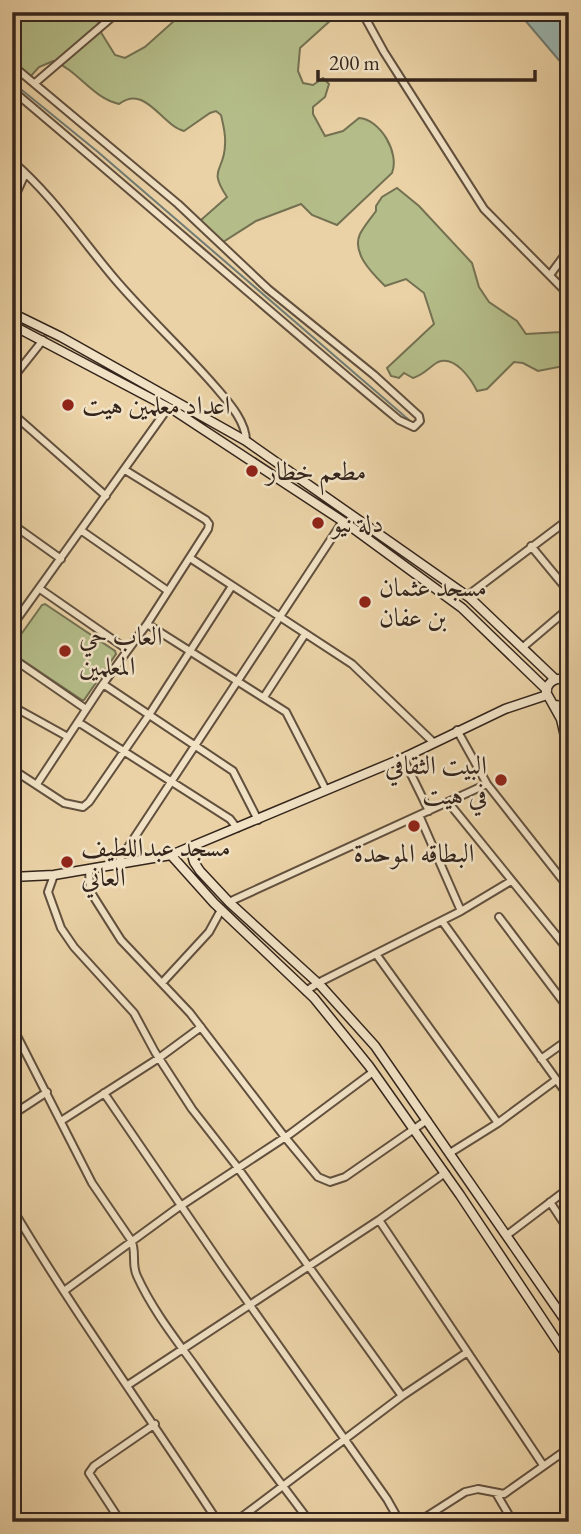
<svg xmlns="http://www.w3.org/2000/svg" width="581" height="1534" viewBox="0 0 581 1534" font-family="'EB Garamond',Amiri,serif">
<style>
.green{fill:#b4bd89;stroke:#747152;stroke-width:2}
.water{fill:#9ab6af;stroke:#717c74;stroke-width:2}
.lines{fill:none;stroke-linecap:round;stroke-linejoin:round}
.stream{stroke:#717c74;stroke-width:2}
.street-casing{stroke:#62503e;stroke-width:10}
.secondary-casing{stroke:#34251c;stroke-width:11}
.street{stroke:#f1e2c5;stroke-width:6}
.secondary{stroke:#f1e2c5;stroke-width:8}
.poi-dot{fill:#8f2418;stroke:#f1e2c5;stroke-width:2.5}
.labels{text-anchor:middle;stroke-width:5;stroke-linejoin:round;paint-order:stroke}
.poi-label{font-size:26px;fill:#34251c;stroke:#f1e2c5;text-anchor:start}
</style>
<rect width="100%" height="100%" fill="#ead2a6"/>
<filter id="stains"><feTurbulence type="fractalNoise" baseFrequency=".00286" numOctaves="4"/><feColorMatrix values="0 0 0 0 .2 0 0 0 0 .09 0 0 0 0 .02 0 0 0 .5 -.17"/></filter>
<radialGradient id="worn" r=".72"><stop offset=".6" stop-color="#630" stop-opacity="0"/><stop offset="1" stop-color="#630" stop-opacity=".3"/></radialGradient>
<path class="green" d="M12,12H105L102,14L97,26L115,55L125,58L145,47L184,12H239L251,21L262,12H327L332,19L300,48L298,71L303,83L313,85L323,78L329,84L325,97L313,107V114L325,136L343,131L359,118C380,119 400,153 392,173L337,225L312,215L301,204L256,221L223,242L200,224L201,220L227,197C207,167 225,172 225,144C226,134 223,124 221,115L216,111L210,113L184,131C161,125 146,84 119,104C92,98 78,70 53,61L39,67L30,77L12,63Z
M397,188L419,206L472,263L479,287L489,302L517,321L526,334L561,332L569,341V365L538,371L523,363L514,362L487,389L477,391C471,379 455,355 438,362C429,367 425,374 413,378L404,373L399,378L391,376L387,368L434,324L424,293L406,279L385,286C373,274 351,253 360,234C364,226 371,218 376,211V206L382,197Z
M45,604L115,651L116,654L84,700H82L12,653V647L42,605Z"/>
<path class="water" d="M518,12H569V72Z"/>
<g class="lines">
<path class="stream" d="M12,82L98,152L409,420"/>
<g class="street-casing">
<path id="street" d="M362,12L384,52L484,209L569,295
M12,65L178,204L268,289L374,375L419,416L420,421L414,427L399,420C269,312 142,199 12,90
M35,83L118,12
M12,161C51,194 81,239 114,278C147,317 186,352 219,391C231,405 246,423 246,441
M12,203L25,174
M550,275L569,249
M12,379L43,340
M12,413L106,496
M12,524L61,559
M82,531L168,591
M531,546L569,592
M190,558L352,664L433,742
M40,589L128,650
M467,596L569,519
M147,624L286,712L326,790
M12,626L168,408
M522,648L569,608
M12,658L86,709
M103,684L233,771L258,820
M264,697L305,634
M12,706L68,737
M78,722L230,819L237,828
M457,730L487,784L569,888
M403,758L429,811
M12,769L64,803L83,807L89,802L149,715L232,586
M37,784L103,684L147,624L208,529L209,524L206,520L125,470
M448,802L569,951
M419,815L461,911
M117,864L343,521
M89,869L90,891L121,940L190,1013L284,1136L318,1177L330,1182L345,1177L427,1120
M54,875L48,892L61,928L74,947L134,1013L155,1052L192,1109L235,1164L402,1396
M229,902L487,784
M499,917L564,1003L569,1013
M442,921L569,1097
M376,954L498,1123
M162,983L209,932L221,910
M306,991L318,983L461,911L511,881
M12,1026L92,1183L131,1240C137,1251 131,1264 137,1276C152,1309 174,1337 195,1366C232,1419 271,1470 310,1522
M541,1059L569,1039
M104,1093L223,1267L387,1499L400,1522
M12,1115L47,1092
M61,1121L159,1058L201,1027
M450,1153L498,1123L556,1080
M550,1202L569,1231
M12,1208C76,1316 150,1417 218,1522
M379,1220L543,1465
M507,1235L569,1188
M64,1291L176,1209L290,1134L373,1072
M128,1385L379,1220L445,1173
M496,1493L513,1522
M121,1522L89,1473L94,1466L155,1424
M235,1522L402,1396L466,1353
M418,1522L465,1492L478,1489L504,1494L569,1448"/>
</g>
<g class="secondary-casing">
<path id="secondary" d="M12,313L61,337L246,441L470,598L555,679
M12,325L175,411L350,526L462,608L547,690
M569,681C558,676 548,680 546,692L561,719L569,754
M554,705L563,706L569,703
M190,848L194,862L200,871L229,902L321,986L375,1046L569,1326
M171,855L214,903L314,998L369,1066L460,1195L569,1359
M12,877L54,875L171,855L403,758L505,709L547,695"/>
</g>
<use href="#street" class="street"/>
<use href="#secondary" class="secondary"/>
</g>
<g class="poi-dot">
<circle cx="68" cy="405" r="7"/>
<circle cx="252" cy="471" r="7"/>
<circle cx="318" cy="523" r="7"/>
<circle cx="365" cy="602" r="7"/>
<circle cx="65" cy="651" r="7"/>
<circle cx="501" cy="780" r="7"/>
<circle cx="414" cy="826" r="7"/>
<circle cx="67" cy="862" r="7"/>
</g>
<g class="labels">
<g class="poi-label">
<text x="82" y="414">اعداد معلمين هيت</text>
<text x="266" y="480">مطعم خطار</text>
<text x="332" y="532">دلة نيو</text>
<text x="379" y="596">مسجد عثمان<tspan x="379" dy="30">بن عفان</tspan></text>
<text x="79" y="645">العاب حي<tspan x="79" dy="30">المعلمين</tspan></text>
<text x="487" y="774" text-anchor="end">البيت الثقافي<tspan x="487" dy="30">في هيت</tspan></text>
<text x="81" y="856">مسجد عبداللطيف<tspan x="81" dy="30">العاني</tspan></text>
<text x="414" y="862" text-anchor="middle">البطاقه الموحدة</text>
</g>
</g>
<rect width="581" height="1534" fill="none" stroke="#ead2a6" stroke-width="42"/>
<rect x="14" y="14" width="553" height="1506" fill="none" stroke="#34251c" stroke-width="3.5"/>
<rect x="21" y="21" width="539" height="1492" fill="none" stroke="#34251c" stroke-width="2"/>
<path d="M318 70v10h217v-10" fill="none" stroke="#34251c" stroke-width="3.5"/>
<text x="329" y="70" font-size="21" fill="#34251c" stroke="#f1e2c5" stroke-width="5" paint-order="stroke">200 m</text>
<rect width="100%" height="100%" filter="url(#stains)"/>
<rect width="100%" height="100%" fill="url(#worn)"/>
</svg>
